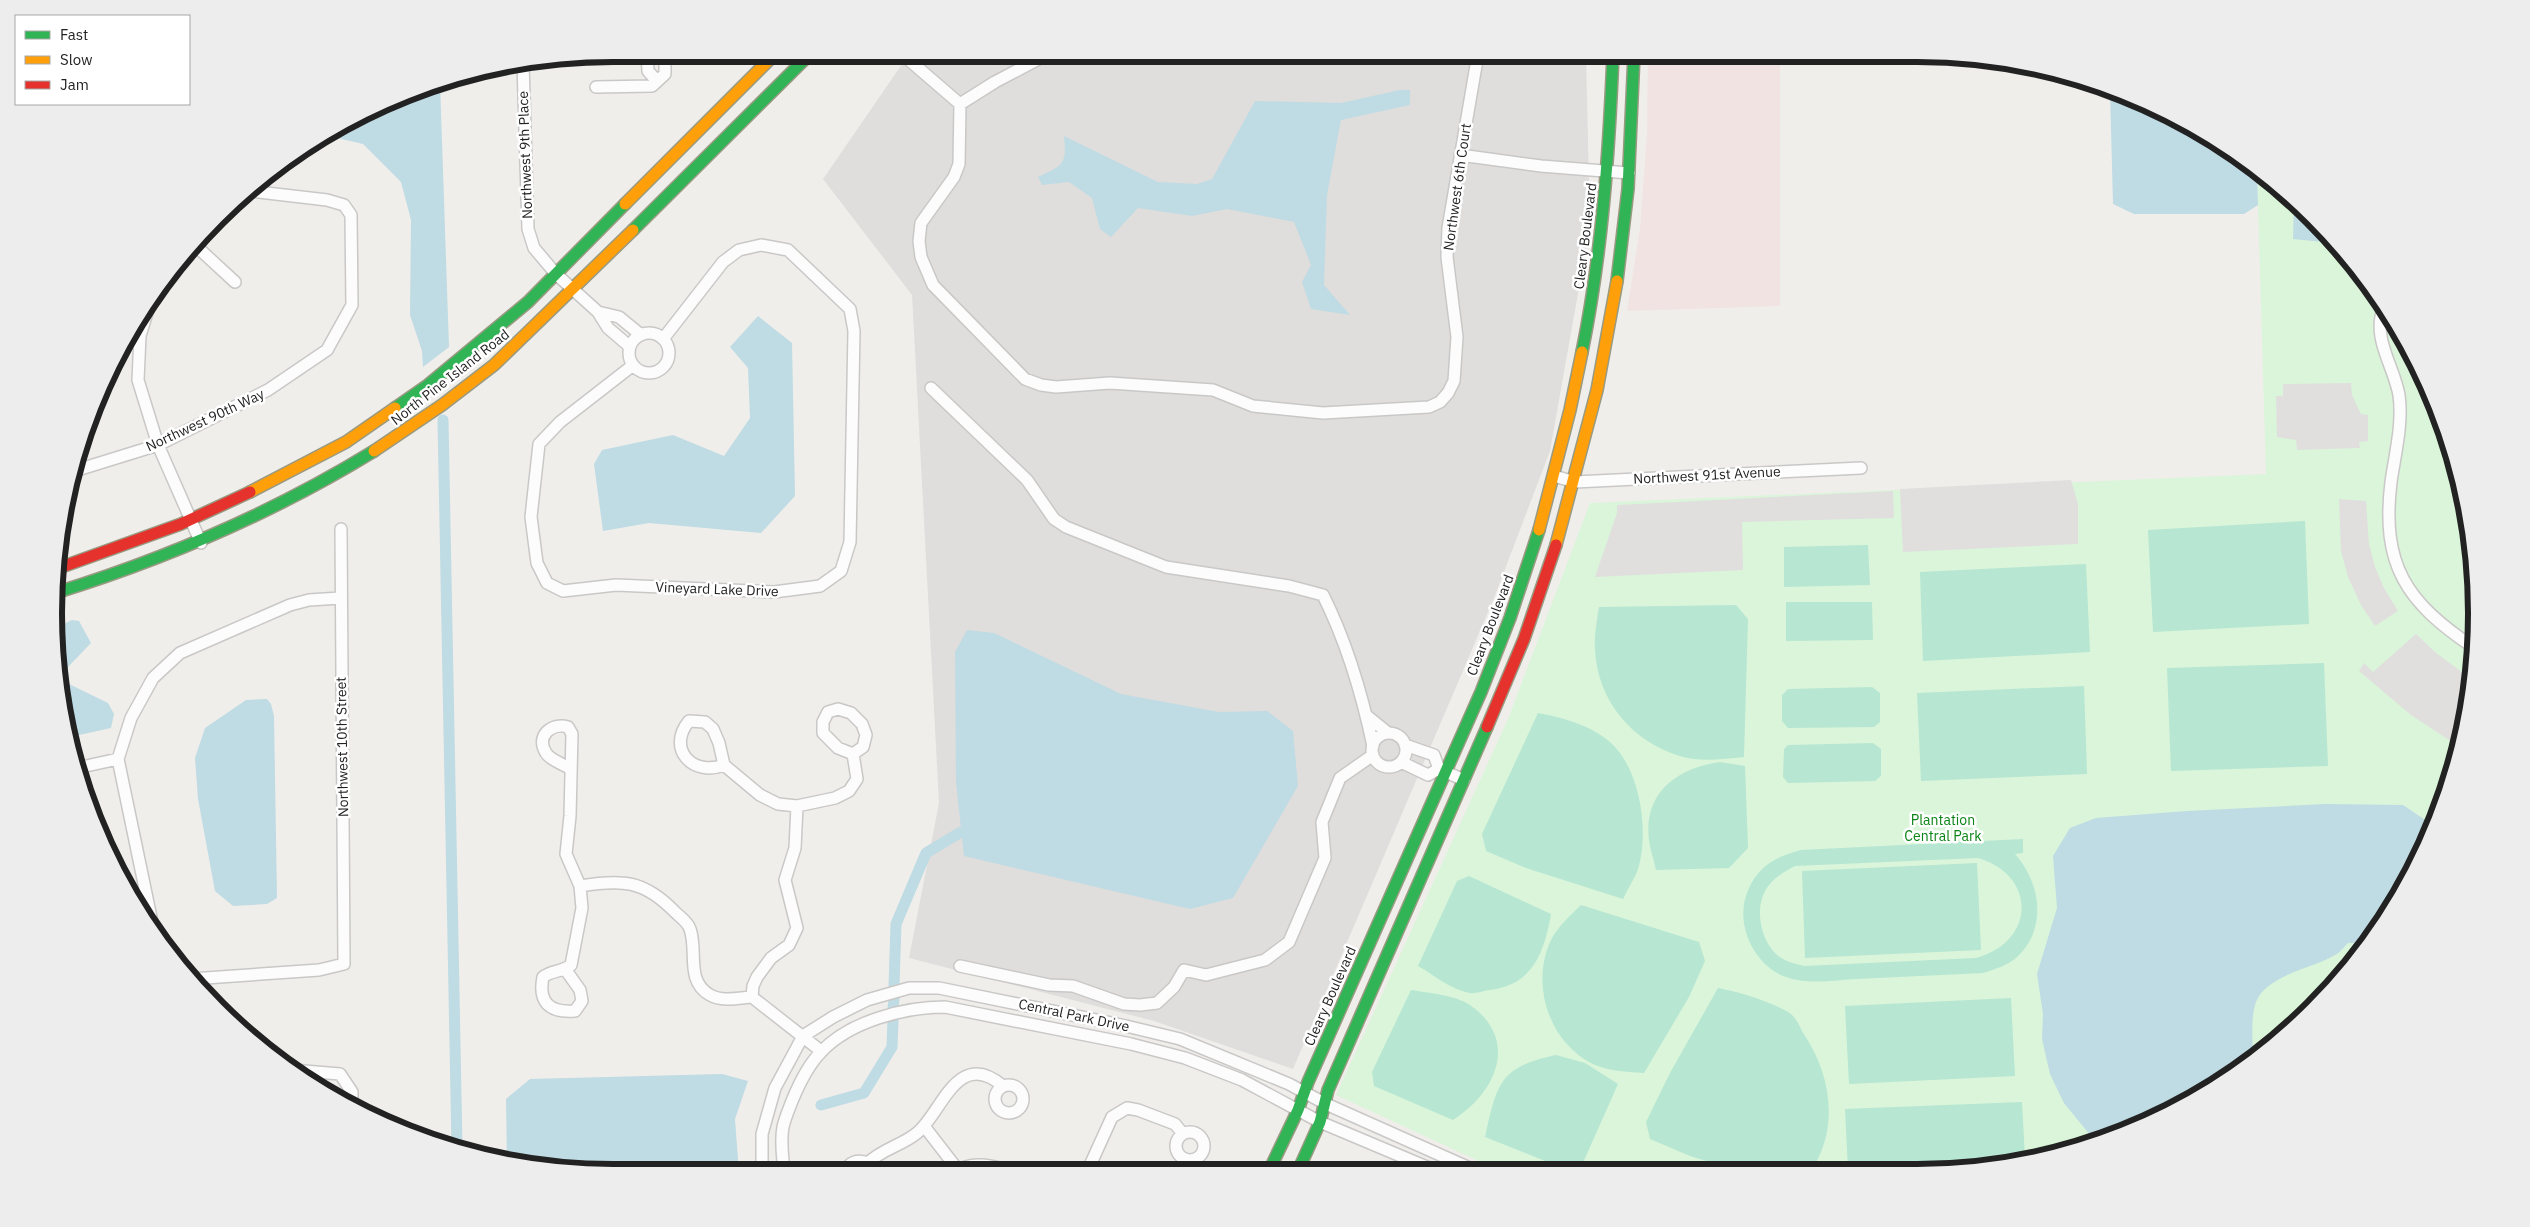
<svg xmlns="http://www.w3.org/2000/svg" width="2530" height="1227" viewBox="0 0 2530 1227" font-family="'IBM Plex Sans',sans-serif">
<style>
.residential{fill:#dfdedc}
.commercial{fill:#f1e3e1}
.park{fill:#daf5da}
.pitch{fill:#b7e6d2;fill-rule:evenodd}
.parking{fill:#e0dfde}
.water{fill:#bfdbe3}
.lines{fill:none;stroke-linecap:round;stroke-linejoin:round}
.canal{stroke:#bfdbe3;stroke-width:11}
.street-casing{stroke:#c9c8c7;stroke-width:14}
.fast-casing{stroke:#999a82;stroke-width:14}
.slow-casing{stroke:#999a82;stroke-width:14}
.jam-casing{stroke:#999a82;stroke-width:14}
.street{stroke:#fdfcfc;stroke-width:11}
.fast{stroke:#30b455;stroke-width:11}
.slow{stroke:#ff9f0a;stroke-width:11}
.jam{stroke:#e5322d;stroke-width:11}
.labels{text-anchor:middle;stroke-width:5;stroke-linejoin:round;paint-order:stroke}
.street-label{font-size:14px;fill:#222;stroke:#fff}
.park-label{font-size:14px;fill:#0c8416;stroke:#fff}
.rim{fill:none;stroke:#222;stroke-width:6}
</style>
<rect width="100%" height="100%" fill="#f0eeeb"/>
<path class="residential" d="M909,54H1586L1590,226L1550,451L1494,598L1293,1069L1154,1021L909,958L939,803L912,295L823,179Z"/>
<path class="commercial" d="M1648,54H1780V306L1627,311L1640,229L1647,134Z"/>
<path class="park" d="M2257,173L2313,218L2382,303L2434,400L2466,505L2476,614L2465,723L2434,828L2361,954L2257,1057L2131,1131L1990,1168L1498,1170L1336,1095L1508,719L1590,503L2266,474Z"/>
<path class="pitch" d="M2305,521L2309,624L2153,632L2148,530Z
M1868,545L1870,585L1784,587V547Z
M2086,564L2090,652L1923,661L1920,572Z
M1786,602H1872L1873,640L1786,641Z
M1736,605L1748,619L1744,757C1724,759 1702,762 1683,757C1633,743 1597,701 1595,649C1594,635 1597,620 1599,607Z
M2324,663L2328,766L2171,771L2167,668Z
M2084,686L2087,774L1921,781L1917,693Z
M1872,687L1880,693V722L1874,727L1788,728L1782,721V695L1788,689Z
M1538,713C1564,718 1591,725 1611,743C1641,770 1650,835 1637,872C1633,881 1627,890 1623,899L1526,868L1486,851L1482,834Z
M1873,743L1881,749V776L1875,781L1788,783L1783,777L1784,749L1788,745Z
M1720,762L1745,766L1748,848L1729,868L1656,870C1654,860 1650,850 1649,840C1643,792 1678,768 1720,762Z
M2023,839V853L2015,854C2040,882 2048,927 2018,956C2009,965 1995,969 1983,973C1941,975 1899,977 1857,979C1834,980 1808,985 1786,977C1755,966 1736,927 1746,896C1755,868 1774,857 1801,850ZM1978,858C2037,875 2036,942 1976,958L1805,966C1795,964 1786,962 1777,955C1759,939 1753,903 1770,884C1777,876 1785,871 1795,866Z
M1977,863L1981,950L1805,958L1802,871Z
M1469,876L1551,914C1544,953 1533,985 1489,990C1483,991 1475,994 1470,993C1451,990 1434,975 1418,966L1457,881Z
M1581,905L1699,942L1705,961L1689,997L1644,1073C1628,1072 1610,1071 1595,1065C1549,1044 1530,984 1551,940C1558,926 1570,916 1581,905Z
M1718,988C1736,991 1780,1004 1793,1016C1798,1021 1801,1030 1805,1036C1831,1075 1839,1128 1812,1169H1732L1690,1156L1650,1139L1646,1122L1670,1073Z
M1411,990C1429,993 1455,995 1470,1005C1520,1040 1496,1093 1453,1120L1374,1086L1372,1072Z
M2011,998L2015,1076L1849,1084L1845,1006Z
M1556,1055L1585,1063L1618,1084L1582,1165L1568,1170L1485,1137C1497,1084 1499,1067 1556,1055Z
M2022,1102L2025,1159L1990,1168L1848,1169L1845,1109Z"/>
<path class="parking" d="M2351,383L2352,395L2361,414L2368,415V441L2359,442L2360,448L2297,450L2296,440L2277,437L2276,396H2283V384Z
M2071,480L2078,504V544L1903,552L1900,489Z
M1893,491L1894,518L1742,522L1743,570L1595,577L1617,513V505Z
M2339,499L2366,501L2369,544L2375,567L2384,588L2398,611L2375,626L2361,605L2348,577L2341,551Z
M2416,634L2436,653L2470,678L2465,723L2458,746L2411,715L2359,671L2364,663L2373,672Z"/>
<path class="water" d="M440,82L449,347L423,367L422,351L410,315L411,220L401,182L363,144L324,135L334,129Z
M1400,90H1410V105L1341,120L1327,195L1324,285L1350,315L1311,309L1302,282L1311,265L1294,222L1227,209L1192,216L1138,208L1111,237L1100,229L1092,198L1069,182L1042,185L1038,177C1063,165 1067,165 1064,136L1158,182L1197,184L1212,179L1255,101L1341,103Z
M2110,90C2157,104 2218,141 2257,172L2258,205L2244,214H2134L2113,204Z
M2294,203L2313,218L2333,243L2293,239Z
M758,316L792,343L795,496L761,533L649,523L603,531L594,464L602,450L673,435L724,456L750,418L748,368L730,347Z
M72,620L79,621L91,643L68,667L69,684L108,703L114,714L111,728L70,737L59,687L57,627Z
M967,630L994,633L1121,694L1219,712L1267,711L1293,731L1298,786L1233,898L1190,909L964,856L956,782L955,652Z
M267,699L271,704L274,716L277,898L267,904L233,906L215,891L198,799L195,758L205,728L246,700Z
M2325,804L2403,805L2434,826L2367,943H2348C2345,946 2341,951 2337,954C2315,968 2267,974 2256,1002C2250,1019 2253,1042 2253,1060L2131,1131L2099,1139L2090,1135L2064,1103L2050,1074L2042,1039L2043,1014L2037,974L2057,908L2053,856L2070,828L2096,818L2187,811Z
M722,1074L748,1081L735,1119L739,1173H613L507,1163L506,1099L530,1079Z"/>
<g class="lines">
<path class="canal" d="M443,420L457,1148
M894,986L896,924L926,853L961,832
M893,1008L894,999
M821,1105L864,1093L892,1047L893,1020"/>
<g class="street-casing">
<path id="street" d="M647,54L648,71L657,81
M902,54L960,104L995,82L1048,54
M523,63L528,229L534,248L556,274L598,312L608,328L629,346
M596,87L652,86L665,74V54
M960,104L959,164L954,177L921,223L919,241L921,257L933,285L1025,379L1041,385L1056,387L1110,383L1213,390L1253,406L1323,413L1429,407L1440,402L1448,393L1454,381L1457,337L1447,257L1448,228L1478,54
M1460,155L1541,166L1629,173
M196,246L235,282
M183,257L196,246L203,234
M167,278L150,303L140,336L138,380L158,445L201,543
M2384,307C2371,337 2394,366 2399,395C2403,424 2395,454 2391,482C2381,565 2406,602 2473,647
M598,312L619,317L641,335
M629 353a20 20 0 1 1 40 0a20 20 0 1 1-40 0Z
M632,366L560,422L539,444L531,517L537,563L547,583L563,591L616,585L774,592L820,586L841,571L850,542L854,331L850,309L788,250L761,245L739,250L723,262L663,339
M931,388L1027,480L1054,519L1066,527L1166,567L1289,586L1323,595C1347,643 1362,694 1373,746
M74,471L158,445L268,390L327,350L352,305L351,215L344,205L327,200L250,191
M1554,476L1575,482L1861,468
M1367,716L1388,733
M1372 750a17 17 0 1 1 34 0a17 17 0 1 1-34 0Z
M1405,745L1434,755L1439,769L1464,780
M1401,762L1428,775L1439,769
M724,765C693,777 666,749 689,721L705,722L713,729L719,743L724,765L760,795L778,804L797,806L835,798L849,791L857,779L853,754L863,747L866,735L862,724L851,713L838,709L828,712L823,722V733L838,748L853,754
M77,768L118,759
M580,886C622,879 644,880 675,912C680,917 688,922 690,929C698,951 685,981 710,995C722,1002 739,998 752,997
M153,927L118,759L131,718L153,678L180,653L290,605L309,600L340,598
M960,966L1049,985L1073,986L1124,1004L1140,1005L1157,1003L1174,987L1184,970L1206,975L1265,960L1289,942L1325,858L1322,822L1340,778L1373,755
M565,969L580,990L582,1001L575,1011C549,1013 538,1002 543,977C552,970 563,972 571,965L582,908L580,886L566,854L570,816L572,734L568,727C552,722 535,736 546,753C550,760 563,764 569,768
M191,979L319,970L344,964L341,529
M752,997L753,986L757,977L771,958L789,945L797,928L785,880L795,848L797,806
M752,997L821,1051
M292,1070L340,1074L352,1092V1105
M995 1099a14 14 0 1 1 28 0a14 14 0 1 1-28 0Z
M924,1126L958,1170
M1176 1146a14 14 0 1 1 28 0a14 14 0 1 1-28 0Z
M868,1163C882,1149 901,1146 917,1133C942,1113 957,1047 1003,1086
M845,1172C849,1162 857,1159 868,1163L874,1172
M956,1172C972,1159 996,1167 1015,1172
M1087,1172L1112,1117L1127,1108L1138,1110L1175,1124L1183,1134
M762,1173V1134L775,1088L803,1036L833,1017L867,1000L909,988H939L1126,1026L1180,1039L1289,1084L1326,1104L1474,1170
M784,1173C783,1157 780,1142 783,1127C785,1118 789,1109 792,1101C799,1084 808,1065 821,1052C850,1021 905,1007 945,1007L1131,1044L1185,1058L1242,1080L1320,1122L1434,1170"/>
</g>
<g class="fast-casing">
<path id="fast" d="M633,230L810,54
M1617,281L1628,189L1634,54
M1582,352C1602,254 1609,154 1613,54
M395,408L428,385L528,302L625,204
M55,593C168,558 273,513 374,451
M1269,1171L1298,1110L1308,1082L1481,692L1510,618L1539,530
M1298,1171L1320,1122L1328,1090L1487,727"/>
</g>
<g class="slow-casing">
<path id="slow" d="M625,204L775,54
M374,451L442,405L494,365L633,230
M250,492L346,442L395,408
M1539,530L1570,410L1582,352
M1556,545L1597,390L1617,281"/>
</g>
<g class="jam-casing">
<path id="jam" d="M56,569L181,524L250,492
M1487,727L1524,639L1556,545"/>
</g>
<use href="#street" class="street"/>
<use href="#fast" class="fast"/>
<use href="#slow" class="slow"/>
<use href="#jam" class="jam"/>
</g>
<g class="labels">
<g class="street-label">
<text transform="translate(525 155) rotate(-92)" y="5">Northwest 9th Place</text>
<text transform="translate(1457 187) rotate(-82)" y="5">Northwest 6th Court</text>
<text transform="translate(1585 236) rotate(-83)" y="5">Cleary Boulevard</text>
<text transform="translate(450 377) rotate(-38)" y="5">North Pine Island Road</text>
<text transform="translate(205 420) rotate(-25)" y="5">Northwest 90th Way</text>
<text transform="translate(1707 475) rotate(-3)" y="5">Northwest 91st Avenue</text>
<text transform="translate(717 589) rotate(2)" y="5">Vineyard Lake Drive</text>
<text transform="translate(1490 625) rotate(-69)" y="5">Cleary Boulevard</text>
<text transform="translate(342 747) rotate(-91)" y="5">Northwest 10th Street</text>
<text transform="translate(1330 996) rotate(-66)" y="5">Cleary Boulevard</text>
<text transform="translate(1074 1015) rotate(12)" y="5">Central Park Drive</text>
</g>
<g class="park-label">
<text x="1943" y="825">Plantation<tspan x="1943" dy="16">Central Park</tspan></text>
</g>
</g>
<path d="M0 0H2530V1227H0ZM613 62H1917A551 551 0 0 1 2468 613V613A551 551 0 0 1 1917 1164H613A551 551 0 0 1 62 613V613A551 551 0 0 1 613 62Z" fill="#ededed" fill-rule="evenodd"/>
<path class="rim" d="M613 62H1917A551 551 0 0 1 2468 613V613A551 551 0 0 1 1917 1164H613A551 551 0 0 1 62 613V613A551 551 0 0 1 613 62Z"/>
<rect x="15" y="15" width="175" height="90" fill="#ffffff" stroke="#a7a7a7"/>
<rect x="25" y="31" width="25" height="8" fill="#30b455" stroke="#a7a7a7"/>
<text x="60" y="40" font-size="15" fill="#222222">Fast</text>
<rect x="25" y="56" width="25" height="8" fill="#ff9f0a" stroke="#a7a7a7"/>
<text x="60" y="65" font-size="15" fill="#222222">Slow</text>
<rect x="25" y="81" width="25" height="8" fill="#e5322d" stroke="#a7a7a7"/>
<text x="60" y="90" font-size="15" fill="#222222">Jam</text>
</svg>
